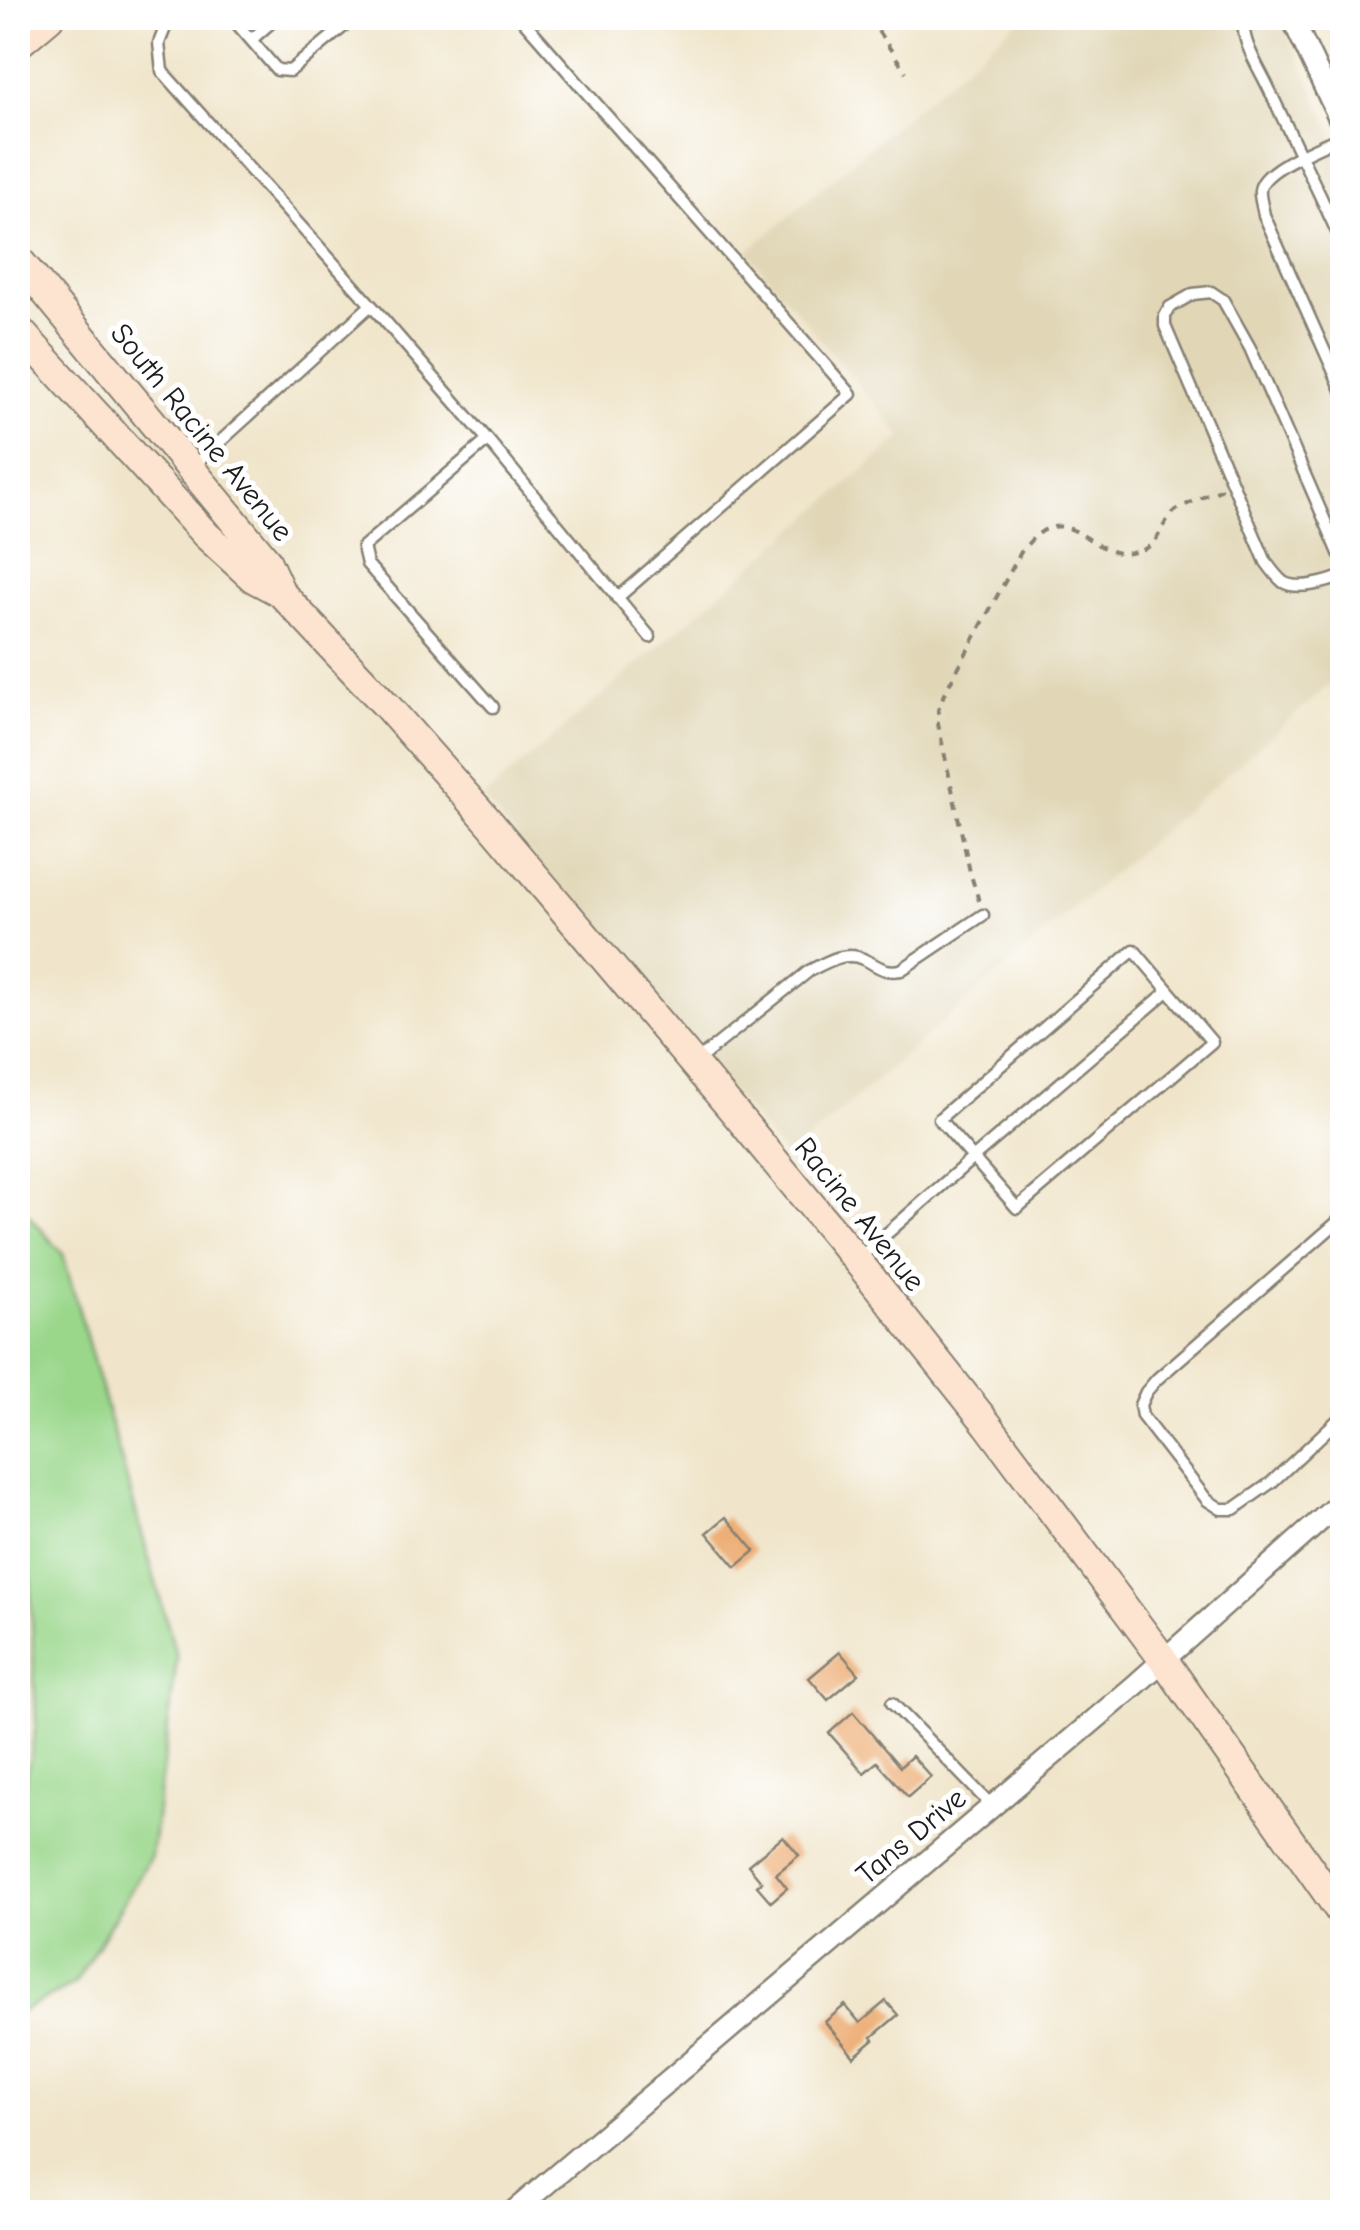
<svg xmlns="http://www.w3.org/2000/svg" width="1360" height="2230" viewBox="0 0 1360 2230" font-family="'Comic Neue',sans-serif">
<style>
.built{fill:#e1d7b7}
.green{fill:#9ad78b;stroke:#5b7a54;stroke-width:2.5}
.building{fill:#edaf77}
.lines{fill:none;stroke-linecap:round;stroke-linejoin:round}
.lane-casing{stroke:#868073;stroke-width:15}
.street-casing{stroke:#868073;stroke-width:25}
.secondary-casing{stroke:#868073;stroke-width:32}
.path{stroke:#868073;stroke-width:4;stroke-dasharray:8 8;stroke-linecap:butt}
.lane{stroke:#fff;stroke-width:10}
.street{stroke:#fff;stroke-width:20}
.secondary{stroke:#fde4d1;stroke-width:28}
.labels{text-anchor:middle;stroke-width:10;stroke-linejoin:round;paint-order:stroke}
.street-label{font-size:30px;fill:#1c1c1c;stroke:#fff}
</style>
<rect width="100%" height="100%" fill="#fff"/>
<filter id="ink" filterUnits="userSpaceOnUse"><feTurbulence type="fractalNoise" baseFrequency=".01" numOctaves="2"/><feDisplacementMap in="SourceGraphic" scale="20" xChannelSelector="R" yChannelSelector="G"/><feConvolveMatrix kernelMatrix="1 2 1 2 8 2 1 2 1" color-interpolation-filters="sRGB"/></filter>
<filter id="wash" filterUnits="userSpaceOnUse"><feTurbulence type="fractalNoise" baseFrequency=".0048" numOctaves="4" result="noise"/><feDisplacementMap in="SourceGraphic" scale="40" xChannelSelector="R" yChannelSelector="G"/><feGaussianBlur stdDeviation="2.25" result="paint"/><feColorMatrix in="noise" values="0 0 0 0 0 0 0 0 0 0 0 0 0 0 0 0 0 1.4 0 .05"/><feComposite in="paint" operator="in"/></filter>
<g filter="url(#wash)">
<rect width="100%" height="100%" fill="#f0e5ca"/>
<path class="built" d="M1021,18H1281L1342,153V674L787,1158L483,798L902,437L747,252Z"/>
<path class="green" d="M18,1203L63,1254L177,1658L151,1856L75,1983L18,2014V1817L36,1726L30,1579L18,1507Z"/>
<g id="blocks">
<path class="building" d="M726,1517L755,1551L736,1567L707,1533Z
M840,1652L859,1674L828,1700L809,1678Z
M853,1712L900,1767L912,1756L931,1777L908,1797L877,1762L864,1773L829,1733Z
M783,1836L799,1855L776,1874L787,1888L771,1902L757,1886L762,1882L748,1865Z
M886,2001L898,2015L872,2037L874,2040L854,2057L825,2022L845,2005L860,2023Z"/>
</g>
</g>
<g filter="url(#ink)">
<use href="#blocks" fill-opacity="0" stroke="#868073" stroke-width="2.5"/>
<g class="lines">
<g class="lane-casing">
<path id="lane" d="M169,18L159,43L162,71L371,305
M232,18L277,70L290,71L354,18
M521,18L851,394L617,598
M1244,18C1240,41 1260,69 1269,89C1293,141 1319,191 1342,243
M251,40L276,18
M1342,136C1324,145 1262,168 1260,190C1259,197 1263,208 1264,215L1342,390
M488,440L650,637
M191,468L371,305L488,440L363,547L367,564L493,707
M1342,560L1250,348L1223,300L1211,292L1193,294L1170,307L1165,316V326L1266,562C1271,569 1277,577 1283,582C1297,591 1329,582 1342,576
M1134,950L1212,1042L1017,1208L939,1119Z
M694,1063L809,971C825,963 845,950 863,959C879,966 883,973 901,970L983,915
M1342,1218L1157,1379L1146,1392L1140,1405L1142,1416L1207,1500L1221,1509H1234L1272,1482L1342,1416
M859,1258L974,1157L1168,991
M892,1703L992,1806"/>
</g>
<g class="street-casing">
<path id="street" d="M1292,18L1342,124
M513,2212L1132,1688L1342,1501"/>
</g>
<g class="secondary-casing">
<path id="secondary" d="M18,44L49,18
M18,259L266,560L281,593
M18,329L206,535L253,578L281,593L386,705L491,824L736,1114L872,1279L988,1425L1163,1659L1342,1914"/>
</g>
<path class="path" d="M869,18L906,72
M979,901L970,872L938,724V710L944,694L1021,552C1067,491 1088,559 1130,553C1163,548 1156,529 1174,512C1182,505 1211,494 1223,489"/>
<use href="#lane" class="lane"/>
<use href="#street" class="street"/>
<use href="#secondary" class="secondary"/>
</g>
</g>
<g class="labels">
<g class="street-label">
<text transform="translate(202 432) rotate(51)" y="10">South Racine Avenue</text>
<text transform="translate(860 1214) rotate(51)" y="10">Racine Avenue</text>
<text transform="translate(911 1836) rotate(-40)" y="10">Tans Drive</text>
</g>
</g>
<rect width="1360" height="2230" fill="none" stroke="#fff" stroke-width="60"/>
</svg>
